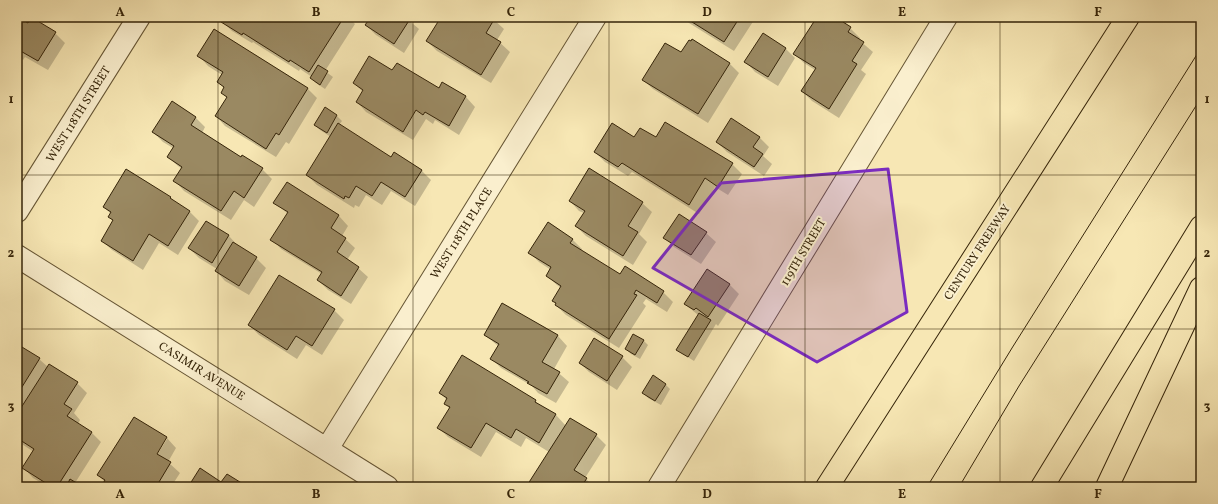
<svg xmlns="http://www.w3.org/2000/svg" width="1218" height="504" viewBox="0 0 1218 504" font-family="Vollkorn,serif">
<style>
.shadow{fill:#0003;fill-rule:evenodd}
.building{fill:#9a8962;stroke:#352409}
.lines{fill:none;stroke-linecap:round;stroke-linejoin:round}
.minor-casing{stroke:#665534;stroke-width:24}
.motorway-casing{stroke:#352409;stroke-width:24}
.minor{stroke:#faefce;stroke-width:22}
.motorway{stroke:#f7e7b4;stroke-width:22}
.tram{stroke:#352409;stroke-width:1}
.marked{fill:#7b2cbf;fill-opacity:0.2;stroke:#7b2cbf;stroke-width:3;stroke-linejoin:round}
.grid{fill:none;stroke:#352409;stroke-width:1;stroke-opacity:0.55}
.labels{text-anchor:middle;stroke-width:4;stroke-linejoin:round;paint-order:stroke}
.street-label{font-size:12px;fill:#352409;stroke:#faefce}
.neatline{fill:none;stroke:#352409;stroke-width:1.5}
.grid-label{font-size:13px;text-anchor:middle;font-weight:bold;fill:#352409}
</style>
<rect width="100%" height="100%" fill="#f7e7b4"/>
<filter id="stains"><feTurbulence type="fractalNoise" baseFrequency=".005" numOctaves="4"/><feColorMatrix values="0 0 0 0 .2 0 0 0 0 .09 0 0 0 0 .02 0 0 0 .5 -.17"/></filter>
<radialGradient id="worn" r=".72"><stop offset=".6" stop-color="#630" stop-opacity="0"/><stop offset="1" stop-color="#630" stop-opacity=".3"/></radialGradient>
<path class="shadow" d="M48,17H61L57,23Z
M225,17H348L355,24L325,71L333,77L325,89L316,83L311,78L312,77L300,69L299,71L253,42L252,43L232,31L222,21Z
M358,17H405L419,29L404,53L376,35L366,25L368,23Z
M442,17H491L504,29L497,40L510,52L491,83L437,51L427,41Z
M683,17H756L734,51L689,23Z
M818,17H836L843,21L860,38L859,40L873,52L861,70L866,74L839,118L812,101L802,91L815,70L804,63L795,54Z
M17,19L55,33L65,43L48,70L25,57L23,60L17,56Z
M215,31L308,89L317,98L289,144L286,142L276,157L225,126L216,116L227,98L222,93L225,89L218,82L222,75L208,66L199,56Z
M786,49L795,58L778,86L755,72L746,62Z
M681,54L729,63L739,73L708,123L653,89L643,80Z
M393,71L439,90L443,83L466,97L475,107L459,135L435,120L433,124L426,119L413,140L366,112L357,102L363,92L354,83Z
M17,108L22,113L17,122Z
M325,109L337,116L342,121L339,125L391,158L395,153L422,171L431,180L415,206L391,191L382,205L366,195L359,207L355,205L354,208L317,185L307,175L331,137L320,130L315,125Z
M196,118L205,127L202,133L242,158L262,169L272,179L254,207L244,200L231,220L184,191L175,181L182,169L178,166L168,157L173,148L163,142L153,132Z
M759,137L769,147L763,156L772,164L764,176L727,152L717,142Z
M635,139H656L732,164L742,174L728,195L715,187L699,214L632,172L628,176L605,162L595,152Z
M127,170L171,198L176,203L189,211L199,221L178,255L159,243L143,270L112,250L102,241L114,222L109,217L111,214L104,207Z
M287,183L339,216L348,226L342,236L355,248L347,260L358,268L368,277L351,304L328,290L318,280L322,274L281,249L272,239L288,214L275,203Z
M570,201L642,203L652,212L639,234L647,242L633,265L586,236L576,226L584,213L579,211Z
M206,222L229,236L238,246L256,258L266,268L249,295L225,281L216,271L217,269L199,258L189,248Z
M706,233L716,242L701,264L674,247L664,237Z
M572,239L582,249L581,251L620,276L663,292L673,302L667,312L646,299L643,303L646,306L619,348L566,315L556,305L561,288L557,285L547,276L551,270L539,262L530,253Z
M729,284L739,294L718,326L716,324L694,361L683,354L678,349L698,315L685,304Z
M503,304L558,336L567,346L554,369L569,382L556,403L538,393L532,386L501,368L491,358L498,346L485,335Z
M334,310L344,320L322,355L306,345L297,359L259,335L249,325Z
M643,340L648,345L640,359L631,354L626,349Z
M17,345L39,359L48,367L49,365L77,383L87,393L74,413L80,420L78,424L92,433L101,442L75,483L81,487H48L33,478L24,468L34,452L17,441Z
M622,357L632,367L617,390L589,372L580,363Z
M665,384L670,389L661,405L648,398L644,393Z
M440,393L535,401L541,406L556,415L566,426L570,419L596,435L606,445L585,478L594,487H527L549,452L526,438L521,447L496,432L481,457L448,437L439,428L450,409L445,404L447,400Z
M134,418L167,438L176,448L168,462L180,473L171,487H102L105,482L98,475ZM165,439H167L155,458L154,457Z"/>
<path class="building" d="M18,17L28,23L31,17L56,32L38,61L17,49V18Z
M224,17H344L309,72L290,60L289,62L243,33L242,35L221,22Z
M362,17H406L410,19L394,44L365,25L368,21Z
M441,17H493L495,18L486,33L501,42L481,75L426,41Z
M684,17H740L724,42Z
M817,17H838L843,20V22L851,27L848,32L864,42L852,61L857,64L829,109L801,91L816,68L793,54Z
M214,29L308,88L279,135L276,133L266,149L215,116L227,97L221,93L224,87L217,82L223,72L197,56Z
M763,33L786,48L768,77L744,62Z
M692,39L730,63L698,114L642,80L665,43L681,52L689,40L691,41Z
M369,56L392,70L397,63L439,88L442,82L466,96L449,126L425,112L423,115L416,110L403,132L356,102L363,90L353,83Z
M318,65L328,71L320,85L310,78Z
M172,101L196,117L191,125L241,157L242,155L263,168L244,198L234,191L221,211L173,181L182,167L167,157L174,146L152,132Z
M325,107L337,115L327,133L314,125Z
M731,118L760,137L753,147L763,154L754,167L716,142Z
M665,122L733,163L718,187L705,178L689,205L622,163L618,167L594,152L612,123L634,137L640,128L656,137Z
M338,123L391,157L394,152L422,170L405,197L381,182L372,196L356,186L349,198L345,196L344,199L306,175Z
M589,168L643,202L628,226L638,232L623,256L575,226L585,211L569,201Z
M126,169L171,197L170,198L190,211L168,246L149,234L133,261L101,241L113,220L108,217L111,212L103,207Z
M287,182L339,215L331,228L346,238L337,252L359,267L341,296L317,280L322,272L270,240L288,212L273,203Z
M679,214L707,232L691,255L663,238Z
M206,221L229,235L212,263L188,248Z
M548,222L573,239L570,243L620,274L625,266L664,291L657,303L636,290L634,294L637,295L609,339L555,305L556,303L552,301L561,286L546,276L551,267L528,253Z
M233,242L257,257L239,286L215,271Z
M707,269L730,284L708,317L696,308L694,310L684,304Z
M279,275L335,309L312,346L296,336L287,350L248,325Z
M502,303L558,335L542,362L560,372L547,394L527,383L529,382L490,359L499,344L484,335Z
M699,313L711,320L688,357L676,350Z
M633,334L644,340L635,355L625,349Z
M594,338L623,356L607,381L579,363Z
M17,344L40,358L17,395Z
M462,355L536,400L535,402L556,414L539,443L516,429L511,438L486,423L471,448L437,428L450,407L444,404L447,398L439,393Z
M49,364L78,382L64,404L72,409L67,416L92,432L57,487H52L22,468L34,449L17,438V414Z
M653,375L666,384L655,401L642,393Z
M134,417L167,437L157,454L171,462L156,487H101L105,480L97,475Z
M570,418L597,434L574,470L587,478L581,487H526Z
M200,468L221,482L227,474L248,487H188Z
M70,479L83,487H66Z"/>
<g class="lines">
<g class="minor-casing">
<path id="minor" d="M17,211L139,17
M17,256L387,487
M327,449L595,17
M659,487L946,17"/>
</g>
<g class="motorway-casing">
<path id="motorway" d="M827,487L1128,17
M1042,487L1201,227
M1107,487L1201,288"/>
</g>
<use href="#minor" class="minor"/>
<use href="#motorway" class="motorway"/>
<path class="tram" d="M927,487L1012,348L1201,48
M959,487L1019,386L1201,98"/>
</g>
<path class="marked" d="M888,169L907,312L817,362L653,268L721,183Z"/>
<path class="grid" d="M218,17V487M413,17V487M609,17V487M805,17V487M1000,17V487M17,175H1201M17,329H1201"/>
<g class="labels">
<g class="street-label">
<text transform="translate(78 114) rotate(-58)" y="4">WEST 118TH STREET</text>
<text transform="translate(461 233) rotate(-58)" y="4">WEST 118TH PLACE</text>
<text transform="translate(803 252) rotate(-59)" y="4">119TH STREET</text>
<text transform="translate(977 252) rotate(-57)" y="4">CENTURY FREEWAY</text>
<text transform="translate(202 371) rotate(32)" y="4">CASIMIR AVENUE</text>
</g>
</g>
<rect width="1218" height="504" fill="none" stroke="#f7e7b4" stroke-width="44"/>
<rect x="22" y="22" width="1174" height="460" class="neatline"/>
<g class="grid-label">
<text x="120" y="16">A</text>
<text x="316" y="16">B</text>
<text x="511" y="16">C</text>
<text x="707" y="16">D</text>
<text x="902" y="16">E</text>
<text x="1098" y="16">F</text>
<text x="11" y="103">1</text>
<text x="1207" y="103">1</text>
<text x="11" y="257">2</text>
<text x="1207" y="257">2</text>
<text x="11" y="410">3</text>
<text x="1207" y="410">3</text>
<text x="120" y="498">A</text>
<text x="316" y="498">B</text>
<text x="511" y="498">C</text>
<text x="707" y="498">D</text>
<text x="902" y="498">E</text>
<text x="1098" y="498">F</text>
</g>
<rect width="100%" height="100%" filter="url(#stains)"/>
<rect width="100%" height="100%" fill="url(#worn)"/>
</svg>
